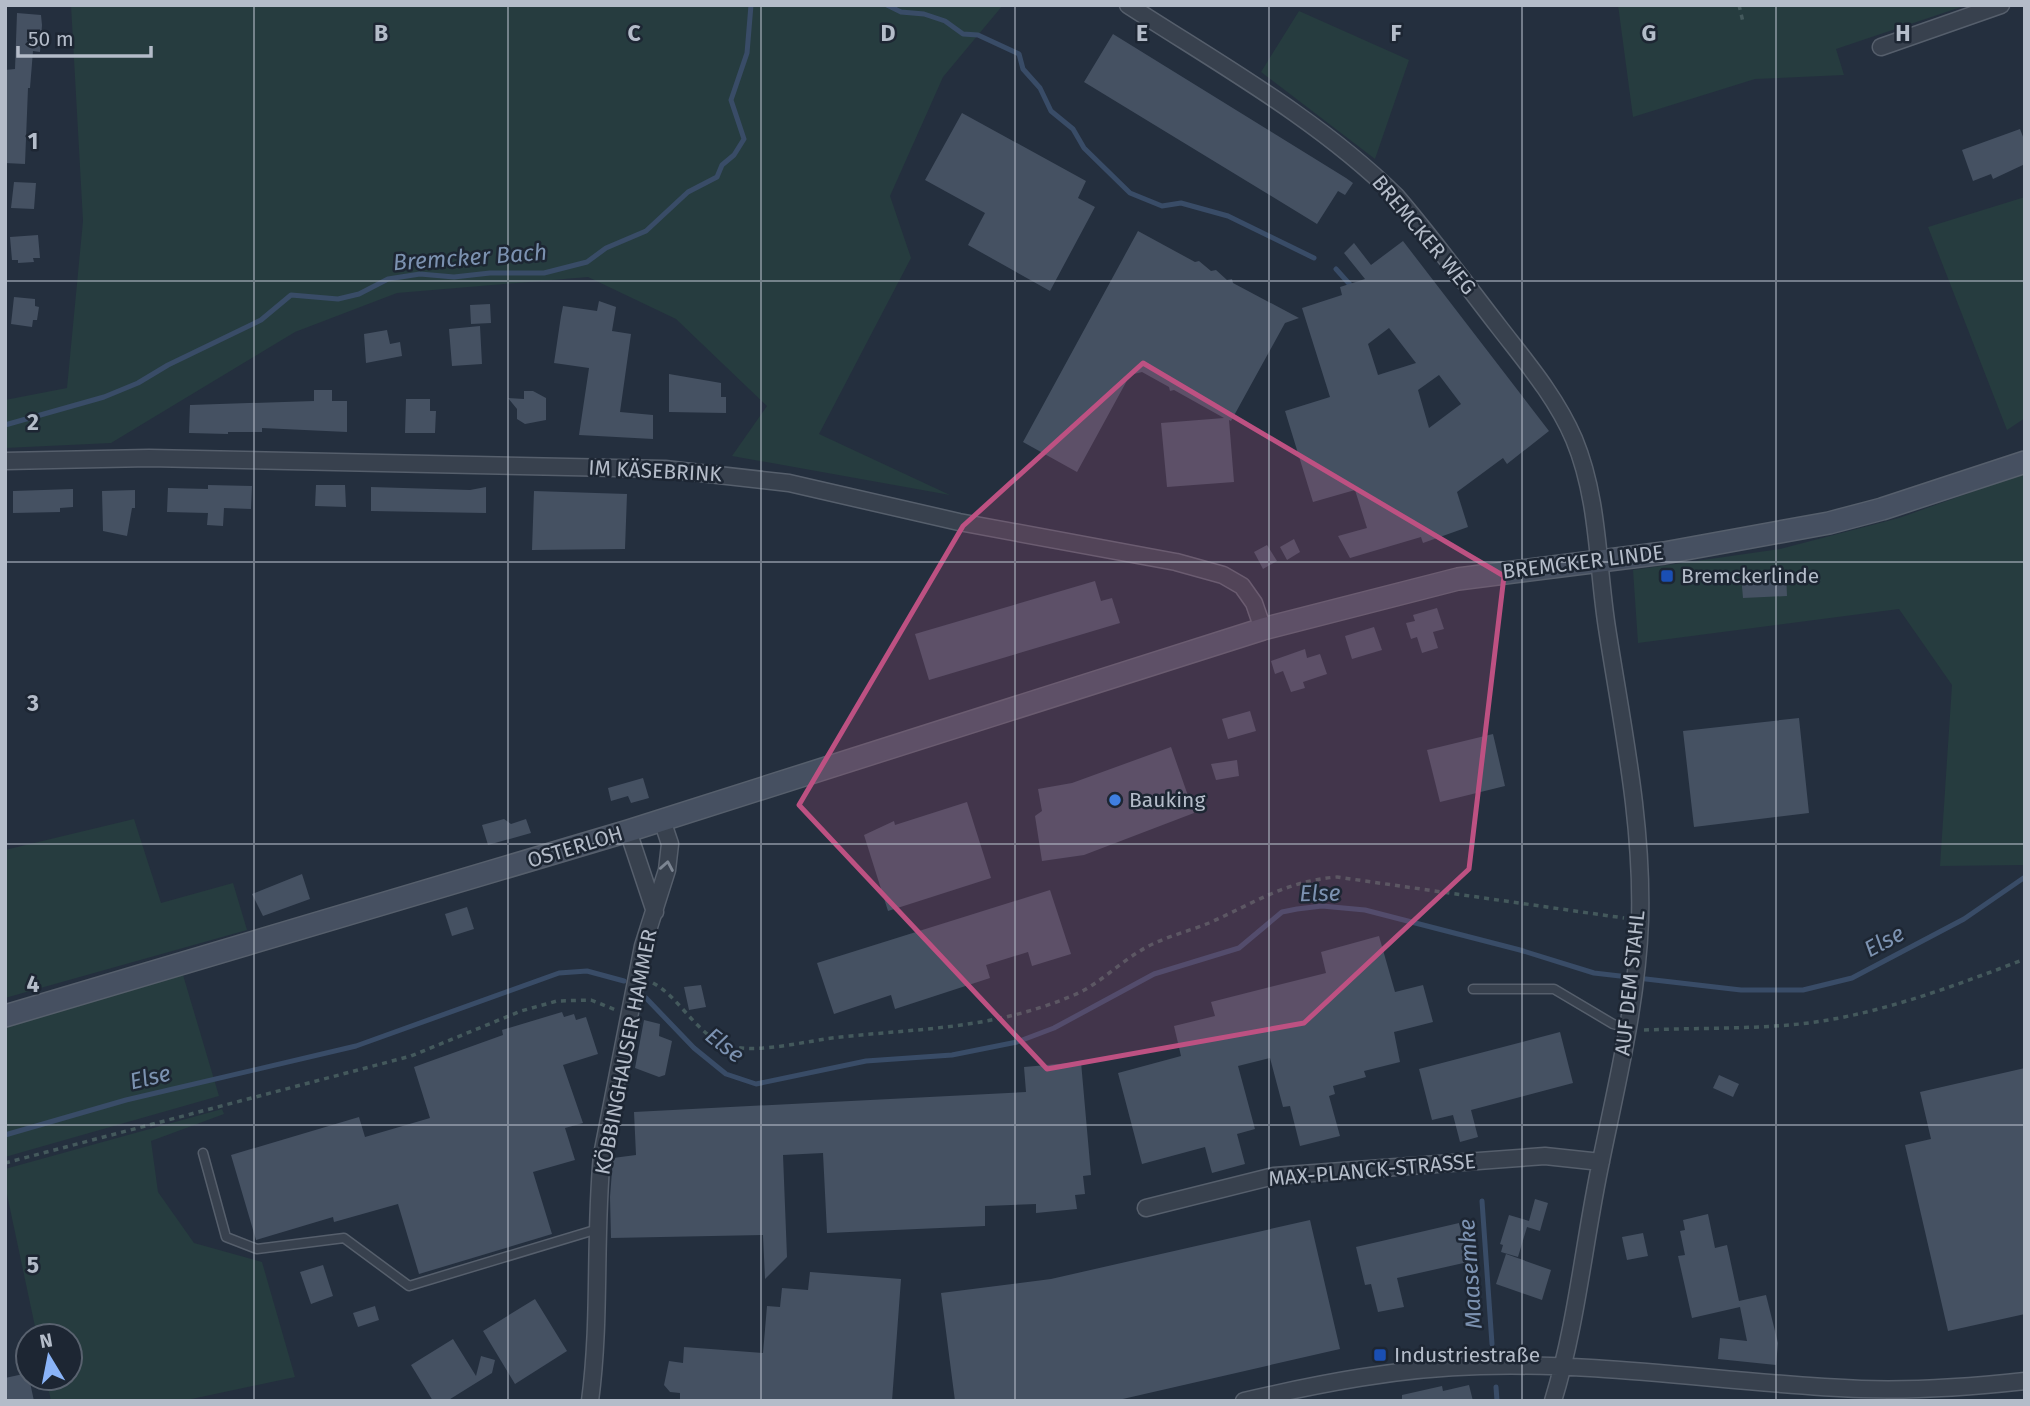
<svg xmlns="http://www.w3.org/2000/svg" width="2030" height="1406" viewBox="0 0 2030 1406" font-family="'Fira Sans',sans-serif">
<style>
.green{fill:#263c3f}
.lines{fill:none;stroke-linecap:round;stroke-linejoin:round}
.stream{stroke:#394c67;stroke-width:5}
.building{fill:#455162;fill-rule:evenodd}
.service-casing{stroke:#565f6c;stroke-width:11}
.minor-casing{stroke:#565f6c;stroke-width:19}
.secondary-casing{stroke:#565f6c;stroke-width:24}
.path{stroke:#44595c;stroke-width:3.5;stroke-dasharray:5 5;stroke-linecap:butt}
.service{stroke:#38414e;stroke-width:8}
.minor{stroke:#38414e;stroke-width:16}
.secondary{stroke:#465061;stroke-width:21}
.oneway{stroke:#7c8592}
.marked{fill:#bd5182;fill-opacity:0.2;stroke:#bd5182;stroke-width:5;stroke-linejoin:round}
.grid{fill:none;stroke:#b4bcc9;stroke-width:2;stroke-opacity:0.55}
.transit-dot{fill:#1a4fb4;stroke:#1d2633;stroke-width:2.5}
.shop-dot{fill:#3f7fe0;stroke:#1d2633;stroke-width:2.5}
.labels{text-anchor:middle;stroke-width:5;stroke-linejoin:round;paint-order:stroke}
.street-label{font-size:21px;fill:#b4bcc9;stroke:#1d2633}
.poi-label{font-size:21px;fill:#b4bcc9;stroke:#1d2633;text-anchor:start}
.water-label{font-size:23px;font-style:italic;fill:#7c92b1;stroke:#1d2633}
.grid-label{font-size:23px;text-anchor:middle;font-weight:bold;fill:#b4bcc9;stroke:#1d2633;stroke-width:5;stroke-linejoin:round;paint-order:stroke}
</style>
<rect width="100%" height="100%" fill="#242f3e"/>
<path class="green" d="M71,5H1003L943,77L890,196L911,258L819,434L950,495L732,456L767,406L676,319L588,277L397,293L295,332L111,443L5,448V400L67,388L83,221Z
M1618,5H1967L1836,49L1844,75L1755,79L1633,117Z
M1299,11L1409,60L1375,159L1261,72Z
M2025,197V418L2007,430L1928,227Z
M2025,473V865L1940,866L1952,685L1899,609L1638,643L1633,570L1780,549L1899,518Z
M134,819L161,903L233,883L247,930L5,998V850Z
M183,975L219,1096L5,1157V1027Z
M222,1109L224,1114L151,1141L158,1192L194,1243L262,1262L295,1377L182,1401H51L46,1378H70V1336H37L5,1185V1169Z"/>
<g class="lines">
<path class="stream" d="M887,5L901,12L924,14L945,21L963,34L978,35L1019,54L1023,69L1040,88L1051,111L1073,129L1084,148L1130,193L1162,206L1181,203L1228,216L1314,258
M1336,269L1353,288
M5,425L104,397L138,383L168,365L261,320L291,295L338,299L359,294L388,279L420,274L454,277L490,273H544L587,262L606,248L646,231L688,192L717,177L722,165L734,155L744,139L731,100L747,53L751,5
M646,998L694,1048L726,1074L756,1084L866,1061L952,1055L1017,1042L1054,1028L1154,974L1239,948L1282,912L1297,909L1322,906L1365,910L1520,950L1594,973L1741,990H1803L1852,978L1964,919L2025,877
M5,1135L126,1100L356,1046L559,973L587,971L624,981
M1482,1201L1492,1344
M1496,1387L1497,1401"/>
</g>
<path class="building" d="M17,13L41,15L42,25L40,52L33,51L30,88H28L25,164L5,163V70L15,69Z
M1113,34L1346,178L1353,183L1345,195L1338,191L1317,224L1084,82Z
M962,113L1086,181L1078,198L1095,207L1050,291L968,245L985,213L925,180Z
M2020,129L2025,142V164L1993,179L1991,174L1973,181L1962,150Z
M14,182L36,183L34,209L11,208Z
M1138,231L1195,262L1199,261L1211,271L1216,270L1227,280L1232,279L1233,283L1299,318L1285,323L1231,421L1229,420L1234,482L1167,487L1161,423L1224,418L1174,390L1170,391L1169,387L1142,372L1130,375L1077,472L1023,442Z
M38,235L40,258H33L34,262L18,263V260H12L10,237Z
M1403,241L1549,431L1507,464L1503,458L1457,492L1468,527L1423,543L1421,537L1350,558L1338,536L1367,528L1355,490L1313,502L1285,411L1330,397L1302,308L1342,295L1340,287L1365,279L1344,253L1354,243L1371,265ZM1389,328L1416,363L1378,375L1368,344ZM1439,375L1461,404L1429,428L1418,390Z
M14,297L35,299V306L39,307L37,320H33L32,327L11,324Z
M599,301L616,307L612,331L631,334L620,412L653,415V439L579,435L589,368L554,363L561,316L563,306L597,311Z
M490,304L491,323L471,324L470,305Z
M480,326L482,364L452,366L449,329Z
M387,330L390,344L400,342L402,356L366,363L364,334Z
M669,374L721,383V397H726V413L669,412Z
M314,390H332V401H347V432L262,428V432H228V434L189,433L190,405L314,401Z
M524,391H533L546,398V420L525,424L517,419V409L508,398L524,399Z
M406,399H430V411H436L435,433H405Z
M208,485L252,486L251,509L224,508L223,526L207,525L208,513L167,512L168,488L208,489Z
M316,485H345L346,507L315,506Z
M371,487L470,490L486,487V513L371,511Z
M73,489V507L60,508V512L13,513V491Z
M135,490V508H132L127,536L103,531L102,491Z
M534,491L627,494L625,549L532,550Z
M1294,539L1300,552L1287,560L1280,547Z
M1267,545L1277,561L1263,569L1254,552Z
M1786,572L1787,596L1743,598L1741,575Z
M1095,581L1101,601L1112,598L1120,623L929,680L915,634Z
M1437,608L1444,629L1433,632L1438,648L1422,653L1417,637L1411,639L1406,623L1415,621L1413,615Z
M1374,627L1382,650L1352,659L1345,636Z
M1305,649L1307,658L1320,654L1327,674L1303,682L1305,688L1291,692L1283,671L1275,674L1271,661Z
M1250,711L1256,731L1228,739L1222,719Z
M1799,718L1809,813L1694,827L1683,731Z
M1493,734L1505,786L1440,802L1427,750Z
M1171,747L1194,813L1084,855L1042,861L1035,816L1042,811L1038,789L1072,783Z
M1237,760L1239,776L1216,780L1211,764Z
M643,778L649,798L631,803L628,796L611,801L608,788Z
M967,802L991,878L888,911L864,835L894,821L895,825Z
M504,819L511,824L526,819L531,833L488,845L482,825Z
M302,874L310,899L263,916L252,894Z
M1050,890L1071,954L1032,966L1028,952L986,965L990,978L895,1009L891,995L834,1014L817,963Z
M467,907L474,929L452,936L445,914Z
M1379,936L1395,992L1423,985L1433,1022L1394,1032L1400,1062L1364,1071L1366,1077L1333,1086L1335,1094L1329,1096L1340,1136L1300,1146L1290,1106L1283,1107L1270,1058L1238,1066L1255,1129L1237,1134L1245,1164L1212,1173L1205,1147L1142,1164L1118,1073L1181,1056L1174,1026L1215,1016L1211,1002L1326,973L1321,952Z
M701,985L706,1007L689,1010L684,987Z
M562,1012L564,1017L574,1014L576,1020L586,1017L598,1054L563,1065L583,1123L565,1128L575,1160L533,1172L552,1234L419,1274L398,1204L334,1222L333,1217L256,1240L231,1155L359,1117L365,1137L430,1118L414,1067L503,1035L502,1030Z
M644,1020L660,1024L659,1036L672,1041L665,1075L659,1077L635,1068Z
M1560,1032L1573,1083L1471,1110L1478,1137L1460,1142L1453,1115L1432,1120L1419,1069Z
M1081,1062L1091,1175L1083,1176L1085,1194L1075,1195L1077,1209L1036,1213V1204L985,1206V1226L827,1233L823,1153L783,1155L787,1257L765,1279L763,1235L611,1238L610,1197L613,1158L636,1155L634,1112L1026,1092L1024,1067Z
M2025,1068V1314L1948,1331L1905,1145L1931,1139L1920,1092Z
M1719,1075L1739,1084L1733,1097L1713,1088Z
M1535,1199L1548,1203L1540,1231L1527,1227L1518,1257L1501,1252L1503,1245L1500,1244L1509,1215L1529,1221Z
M1708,1214L1715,1248L1727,1245L1739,1301L1766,1295L1778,1343L1776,1365L1718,1359L1720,1338L1747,1341L1740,1307L1692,1318L1678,1256L1685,1255L1680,1231L1685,1230L1683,1220Z
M1310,1220L1340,1349L1114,1401H955L941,1293L1051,1279Z
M1459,1223L1468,1262L1397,1278L1404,1307L1378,1312L1371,1284L1365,1285L1356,1247Z
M1643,1233L1648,1256L1627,1260L1622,1237Z
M1506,1254L1551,1270L1542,1300L1496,1284Z
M323,1265L333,1296L311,1304L300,1272Z
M810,1272L901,1279L892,1401H680V1393L670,1392L664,1385L669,1361L683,1363L684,1347L763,1353L767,1306L780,1307L782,1288L808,1290Z
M535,1299L567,1351L515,1384L483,1331Z
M375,1306L379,1320L358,1327L353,1313Z
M453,1339L476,1376L481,1356L495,1360L492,1373L447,1401H433L411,1365Z
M28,1373L34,1401H5V1378Z
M1469,1385L1473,1401H1402V1395L1442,1386L1443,1391Z"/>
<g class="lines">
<g class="service-casing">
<path id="service" d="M1473,989H1554L1613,1024L1629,1028
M203,1153L226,1237L257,1249L344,1238L409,1286L598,1229"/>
</g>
<g class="minor-casing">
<path id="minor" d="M1128,5C1219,64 1318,119 1396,196C1432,238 1465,283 1499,327C1526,362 1556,397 1574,439C1599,499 1597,564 1607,628C1622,725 1643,822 1640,921C1637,1003 1617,1082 1601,1161C1584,1241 1577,1323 1553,1401
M1881,47L2001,5
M5,461L149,458L665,469L789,483L959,522L1176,562L1223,575L1242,586L1254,603L1263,629
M628,831L655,912
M1146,1208L1274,1176L1545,1156L1601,1162
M590,1401C601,1319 594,1237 602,1155L643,946L667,870L670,844L662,820
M1244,1401C1322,1383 1399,1368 1480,1366C1607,1362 1734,1384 1861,1389C1915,1391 1970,1387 2025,1381"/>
</g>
<g class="secondary-casing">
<path id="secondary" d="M5,1016L628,831L1263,629L1458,579L1664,553L1829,523L1882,509L2025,462"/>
</g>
<path class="path" d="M1739,5L1743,22
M1888,5H1901
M653,983C681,998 698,1038 730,1046C760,1054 809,1040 841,1037C924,1028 994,1029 1074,995C1098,985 1118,964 1140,951C1160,938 1187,932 1209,923C1254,903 1286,881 1337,877L1624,918
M1644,1030C1692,1028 1741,1029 1789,1025C1867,1019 1952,987 2025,959
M5,1163L411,1056L521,1011L557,1001L591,1000L616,1010"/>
<use href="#service" class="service"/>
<use href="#minor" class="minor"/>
<use href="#secondary" class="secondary"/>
</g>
<defs><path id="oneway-chevron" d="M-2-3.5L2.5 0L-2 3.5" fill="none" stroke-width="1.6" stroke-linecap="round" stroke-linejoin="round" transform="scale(1.75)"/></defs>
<use class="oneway" href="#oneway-chevron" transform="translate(667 866) rotate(-80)"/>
<path class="marked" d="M1143,363L1504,576L1469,869L1304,1023L1047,1069L799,805L963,526Z"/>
<path class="grid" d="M254,5V1401M508,5V1401M761,5V1401M1015,5V1401M1269,5V1401M1522,5V1401M1776,5V1401M5,281H2025M5,562H2025M5,844H2025M5,1125H2025"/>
<g class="transit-dot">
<rect x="1660" y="569" width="14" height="14" rx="3.5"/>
<rect x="1373" y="1348" width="14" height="14" rx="3.5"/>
</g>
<circle class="shop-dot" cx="1115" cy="800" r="7"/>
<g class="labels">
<g class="street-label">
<text transform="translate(1424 235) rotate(50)" y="7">BREMCKER WEG</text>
<text transform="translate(655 471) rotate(3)" y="7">IM KÄSEBRINK</text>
<text transform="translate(1583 562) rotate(-7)" y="7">BREMCKER LINDE</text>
<text transform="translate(575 847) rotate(-17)" y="7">OSTERLOH</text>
<text transform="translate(1630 983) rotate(-84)" y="7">AUF DEM STAHL</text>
<text transform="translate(626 1052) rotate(-79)" y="7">KÖBBINGHAUSER HAMMER</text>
<text transform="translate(1372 1170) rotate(-5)" y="7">MAX-PLANCK-STRASSE</text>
</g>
<g class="poi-label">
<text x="1681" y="583">Bremckerlinde</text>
<text x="1129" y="807">Bauking</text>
<text x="1394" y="1362">Industriestraße</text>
</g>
<g class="water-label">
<text transform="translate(470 257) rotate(-4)" y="8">Bremcker Bach</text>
<text transform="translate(1320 893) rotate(-1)" y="8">Else</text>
<text transform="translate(1884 941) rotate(-28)" y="8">Else</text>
<text transform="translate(725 1045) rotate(38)" y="8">Else</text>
<text transform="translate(150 1077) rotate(-13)" y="8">Else</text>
<text transform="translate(1470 1274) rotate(-94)" y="8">Maasemke</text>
</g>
</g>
<g class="grid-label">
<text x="381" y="41">B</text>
<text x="634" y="41">C</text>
<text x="888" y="41">D</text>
<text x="1142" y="41">E</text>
<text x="1396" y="41">F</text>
<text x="1649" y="41">G</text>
<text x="1903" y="41">H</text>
<text x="33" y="149">1</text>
<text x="33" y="430">2</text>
<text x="33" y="711">3</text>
<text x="33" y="992">4</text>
<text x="33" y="1273">5</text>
</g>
<rect width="2030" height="1406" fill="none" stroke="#b4bcc9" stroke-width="14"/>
<g transform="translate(49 1357) rotate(350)"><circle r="33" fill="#1d2633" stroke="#59626f" stroke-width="2"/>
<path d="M0-5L12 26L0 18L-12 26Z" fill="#8ab4f8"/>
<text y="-10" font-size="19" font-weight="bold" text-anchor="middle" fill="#b4bcc9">N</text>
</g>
<path d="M18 46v10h133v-10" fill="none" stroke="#b4bcc9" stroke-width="3.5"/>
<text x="28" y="46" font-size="21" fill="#b4bcc9" stroke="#1d2633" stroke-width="5" paint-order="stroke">50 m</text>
</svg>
